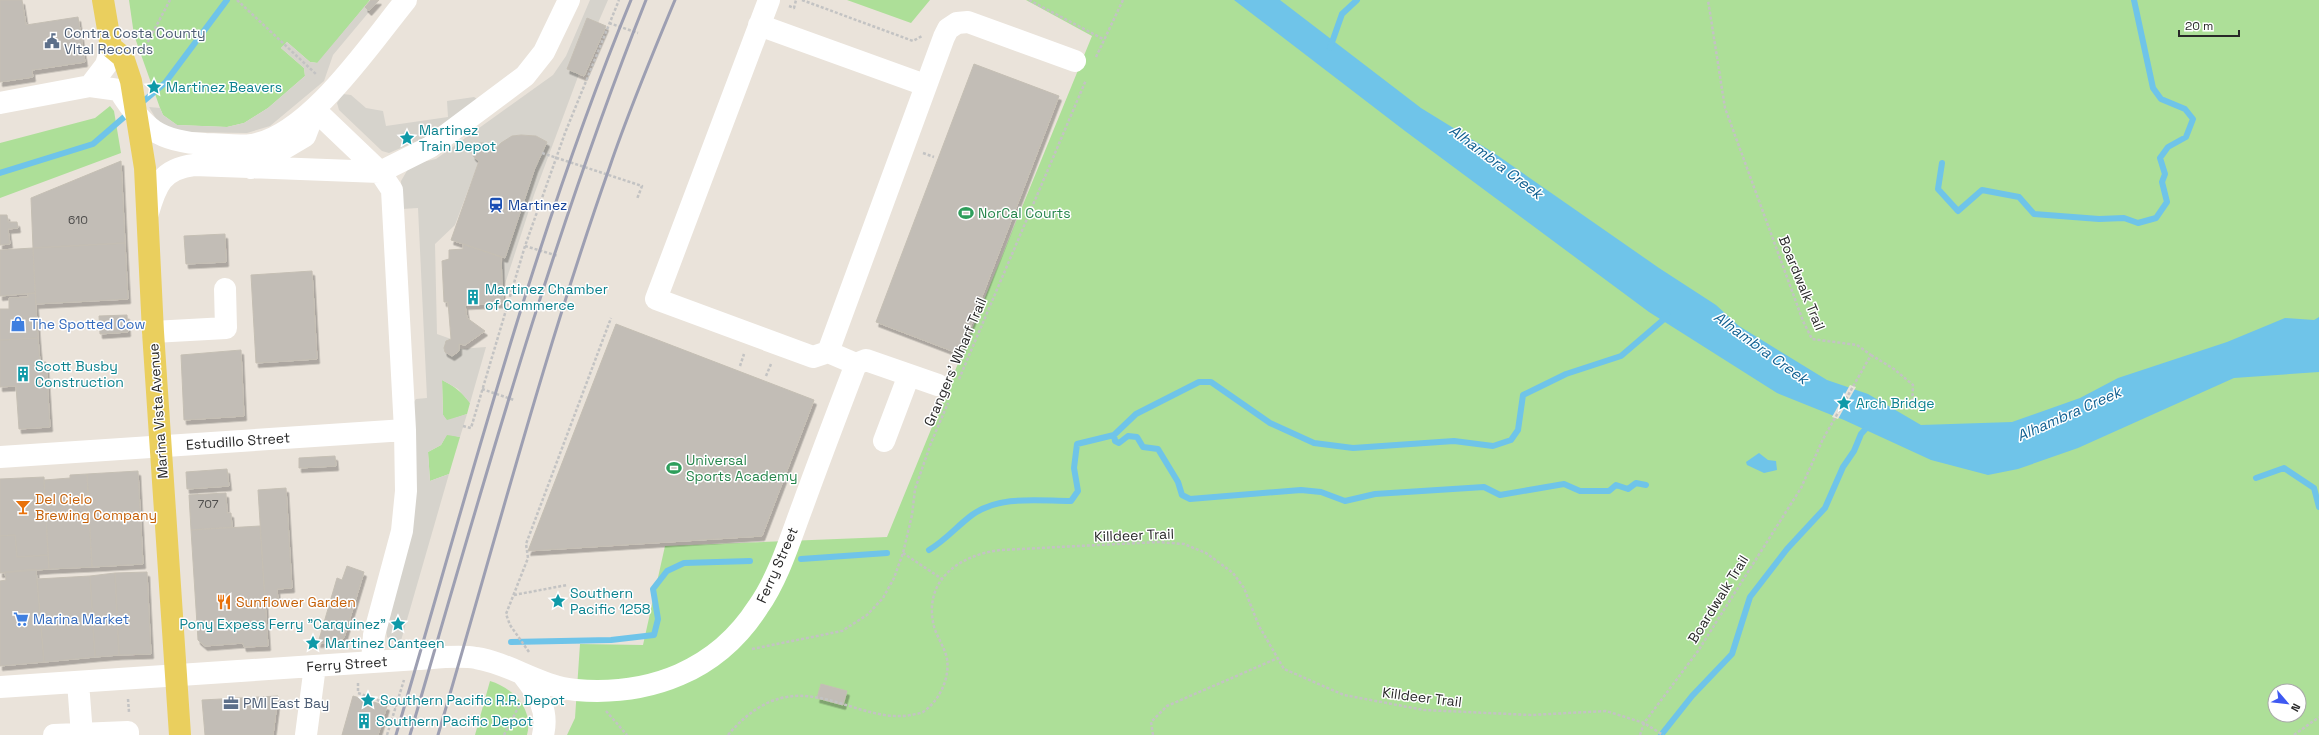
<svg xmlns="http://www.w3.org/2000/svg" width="2319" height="735" viewBox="0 0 2319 735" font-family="'Space Grotesk',sans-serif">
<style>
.green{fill:#addf98;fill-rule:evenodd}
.plaza{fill:#d6d3cc}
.water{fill:#6fc4e9}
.pier{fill:#eae3da}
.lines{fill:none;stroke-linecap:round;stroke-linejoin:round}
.stream{stroke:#6fc4e9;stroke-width:6}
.building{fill:#c2bdb6;stroke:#c5bfb4;filter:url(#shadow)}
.path{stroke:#c3c3c3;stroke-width:2.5;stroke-dasharray:3 2;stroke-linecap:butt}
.minor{stroke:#fff;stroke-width:22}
.major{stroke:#eacf5e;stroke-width:22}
.rail{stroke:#9d9fb2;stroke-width:3}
.labels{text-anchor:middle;stroke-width:3;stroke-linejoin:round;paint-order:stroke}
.number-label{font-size:12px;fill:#4e4d4c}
.service-label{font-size:14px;fill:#4e5e75;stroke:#fff;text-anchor:start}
.culture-label{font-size:14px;fill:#0d838f;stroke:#fff;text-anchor:start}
.transit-label{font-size:14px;fill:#164399;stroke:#fff;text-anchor:start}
.leisure-label{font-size:14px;fill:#27864d;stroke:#fff;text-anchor:start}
.street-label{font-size:14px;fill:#282828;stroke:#fff}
.shop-label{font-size:14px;fill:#366cbe;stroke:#fff;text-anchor:start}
.food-label{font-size:14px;fill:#c56008;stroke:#fff;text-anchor:start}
.water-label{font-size:15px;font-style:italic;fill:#126192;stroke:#fff}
</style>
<defs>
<filter id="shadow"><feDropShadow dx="2.5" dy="4.5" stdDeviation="0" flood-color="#0004"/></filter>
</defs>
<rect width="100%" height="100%" fill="#eae3da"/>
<path class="green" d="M129,0H370L318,63L310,62L287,42L281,48L304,68L305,76L268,108L244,123L227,127L177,125L163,115L160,108L134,35Z
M847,0H930L911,23Z
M1026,0H2319V735H567L575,718L580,644L643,645L665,546L887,537L1092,36ZM2275,691H2299V715H2275Z
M110,106L114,111L121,153L0,198V143L95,118Z
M442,380C454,386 462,392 470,403L467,414L447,421L443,415Z
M447,434L460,437L449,474L430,481L428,452L441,445Z
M490,681C513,688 534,709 527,735H475Z"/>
<path class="plaza" d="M370,0H379L333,55L324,81L270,126L247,133L178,132L158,122L149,107L160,108L163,115L177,125L227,127L244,123L268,108L305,76L304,68L281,48L287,42L310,62L317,63Z
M590,0H608L598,23L587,19L567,69L579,74L534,195L502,293L501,266L535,168L547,142L536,136L521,135L512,136L493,152L490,151L484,143L474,144L472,154L479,161L455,225L435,244L437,334L451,339L445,343L444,350L452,356L456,355L460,349L486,347L470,403L458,389L442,380L443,415L447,420L467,414L460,437L447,435L441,445L428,452L430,481L449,474L400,644H396L387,637L386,629L412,531L414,402L416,399L427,398L418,208L402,209L401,181L408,169L418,163L436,159L553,75L566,56Z
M343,94L351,95L366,108L383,111L386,126L448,117L447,101L474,97L477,99L429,136L389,153L382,151L339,110L337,103Z"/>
<path class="water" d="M1234,0H1280L1421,108L1494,153L1659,268L1716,305L1739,326L1827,380L1868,394L1921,425L2012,422L2080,398L2118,378L2227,342L2285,318L2314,320L2319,317V372L2234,378L2078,448L2018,469L1988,475L1931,460L1844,420L1777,393L1649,312L1405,131Z
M1759,453L1768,460L1776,461L1777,470L1764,473L1747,465L1746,462Z"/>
<path class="pier" d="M1850,385L1856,387L1838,419L1832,417Z"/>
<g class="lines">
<path class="stream" d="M1330,48L1342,14L1357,0
M139,105L165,83L227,0
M1942,163L1938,189L1958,211L1982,190L2019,197L2034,214L2099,219L2124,218L2138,223L2156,218L2167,202L2162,182L2165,174L2160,158L2168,147L2186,137L2193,119L2185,109L2161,99L2153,88L2134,0
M0,173L93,144L130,112
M1114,435L1115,441L1119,443L1128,436L1137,437L1143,447L1158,449L1178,482L1182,495L1190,499L1301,490L1321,492L1345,501L1375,494L1484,487L1500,495L1564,484L1580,491H1609L1616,485L1628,489L1636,483L1646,485
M2256,478L2284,468L2314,488L2319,507
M929,550C946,540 957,526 972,515C1000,495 1038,501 1071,501L1078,491L1074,468L1077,444L1114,435L1136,414L1199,382H1211L1270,423L1314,443L1353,448L1454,441L1493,446L1511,440L1518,430L1523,395L1566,374L1621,356L1663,320L1667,314
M801,559L887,553
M511,642L611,640L654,635L658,619L653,589L667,571L684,563L750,561
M1661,735L1692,696L1732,654L1750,597L1787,549L1825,508L1843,467L1854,451L1861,434L1870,424"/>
</g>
<path class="building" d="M0,0H22L26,25L78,17L85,62L32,70L33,77L0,82Z
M371,0H379L369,11L365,7Z
M587,18L606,26L584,76L567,69Z
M974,64L1059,96L960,354L876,322Z
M521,135L536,136L547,142L535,168L505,258L451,240L479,161L473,156V146L477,143H484L490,151L493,152L501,143L512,136Z
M121,161L125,243L33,248L31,198Z
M0,215H7L8,222H17L18,228L8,229L10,244L0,245Z
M225,234L226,262L186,264L184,236Z
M125,243L128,299L36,304L33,248Z
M463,244L501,257L503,303L465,305L467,318L485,331L465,345L459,344V351L452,356L445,352L444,348L446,341L451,339L448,302H444L442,261L449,259V250L463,249Z
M33,248L35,293L0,296V250Z
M312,271L317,359L256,363L251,275Z
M35,293L38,338L0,340V309H9V298L28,297V294Z
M127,315L128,332L100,334L99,316Z
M616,324L814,400L762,536L528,551Z
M38,338L40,362H46L50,427L19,429L16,386L0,387V340Z
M241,350L244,416L184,420L181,355Z
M335,456L336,466L299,468V458Z
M227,469L229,486L187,489L186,472Z
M138,471L143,564L92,567L87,474Z
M87,474L92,567L49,569L44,480L70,478V475Z
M44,477L48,555L17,557L15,535L0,536V479Z
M286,488L292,588L277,589L278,599L265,600L258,490Z
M226,493L227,513H231L232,527L191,530L189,495Z
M260,526L268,646L244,647L243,643L205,646L198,640L191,530Z
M15,535L17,557L48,555L49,569L0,573V536Z
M347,566L364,572L344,638L338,642L318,643L337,578L342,580Z
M36,569L44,662L0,666V581L6,580L5,572Z
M147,572L151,654L119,655L115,573Z
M115,573L119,655L95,657L90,576Z
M90,576L95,657L44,662L37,579Z
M821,684L847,691L843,705L817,698Z
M278,696L273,735H205L202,700Z
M353,696L387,706L378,735H342Z"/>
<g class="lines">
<path class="path" d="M237,0L317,75
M802,0L913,41L922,36
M1029,0L1103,39
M789,6L794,8L796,0
M609,23L638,33
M143,51L170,0
M1096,57L1123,0
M542,153L642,186L637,199
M923,153L934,157
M525,246L558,256
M1871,355L1894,369L1913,385L1912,407
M740,366L744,354
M766,376L771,364
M959,379L1086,80
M482,389L514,400
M463,426L471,428L525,246L565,133L619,0
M903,553L942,579
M514,595L567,585
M752,649L842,631L867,615L883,598L894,578L903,553L912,515L915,489L931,443L948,403
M529,652L510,625L506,614L528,558L526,544L611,318
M358,683V693L396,707
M128,699L129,712
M606,711L627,735
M387,735L404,680
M504,735L519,706
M728,735C801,649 857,735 923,712C939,701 950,679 947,659C945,647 935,635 933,622C925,578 961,555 1000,550L1158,542L1184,544L1206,553L1233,573L1244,588L1259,626L1284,669L1344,695L1424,710L1531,715L1606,711L1644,723L1663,735
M1153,735L1151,722L1167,706L1278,658
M1640,735L1644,723L1698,651L1801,488L1823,439L1871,355L1857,345L1812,339L1803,321L1725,108L1708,0
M2294,735L2319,717"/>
<path class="minor" d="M769,0L656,299L813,357L828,352L856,364L866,360L938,385
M759,25L925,85
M90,86L119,90C144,129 159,142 206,144C221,144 237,147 252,145C310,135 370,44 406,0
M0,103L90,86L106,65L111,47
M315,110L380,172L392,190L405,430L406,491L402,531L374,635L372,662
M251,168L305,136L315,110
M148,213C156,185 162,169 194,165L380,172L430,147L525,76L544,52L569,0
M153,332L226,328L225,289
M828,352L944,37L948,29L957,23L968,22L1075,61
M884,441L909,375
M0,457L405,430
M523,675C538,694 549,710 543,735
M78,682L82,735
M0,687L418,659C435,658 459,655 476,658C510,663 540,687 576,690C650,696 717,671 758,607C779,577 790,539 803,505C820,458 838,411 856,364
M54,735L128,732V735
M306,735L315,666"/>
<path class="major" d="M103,0L111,47L123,57L131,81L145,168L153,332L180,735"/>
<path class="rail" d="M396,735C469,488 533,238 631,0
M410,735C482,488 551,239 646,0
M438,735C494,545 544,353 610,166C629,110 652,55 675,0"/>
</g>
<defs>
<g id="civic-bare" transform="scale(1.2)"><path d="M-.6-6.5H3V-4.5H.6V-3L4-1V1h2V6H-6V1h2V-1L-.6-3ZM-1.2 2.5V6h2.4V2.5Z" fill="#5c6f8a" stroke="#fff" stroke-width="2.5" paint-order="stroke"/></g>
<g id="sight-bare" transform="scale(1.2)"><path d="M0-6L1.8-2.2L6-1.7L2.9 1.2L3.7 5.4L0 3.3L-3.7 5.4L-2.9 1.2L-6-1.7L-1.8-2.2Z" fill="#0f9aa8" stroke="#fff" stroke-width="2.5" paint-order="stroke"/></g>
<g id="station-bare" transform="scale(1.2)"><path d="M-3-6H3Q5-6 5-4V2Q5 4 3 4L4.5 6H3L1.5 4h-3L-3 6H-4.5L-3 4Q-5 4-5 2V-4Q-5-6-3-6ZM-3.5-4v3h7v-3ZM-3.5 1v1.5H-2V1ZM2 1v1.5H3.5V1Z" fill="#1a4fb4" stroke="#fff" stroke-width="2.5" paint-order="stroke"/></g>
<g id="stadium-bare" transform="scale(1.2)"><path d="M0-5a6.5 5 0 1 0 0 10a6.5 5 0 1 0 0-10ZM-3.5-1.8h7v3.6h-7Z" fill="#2e9e5b" stroke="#fff" stroke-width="2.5" paint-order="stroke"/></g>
<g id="building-bare" transform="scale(1.2)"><path d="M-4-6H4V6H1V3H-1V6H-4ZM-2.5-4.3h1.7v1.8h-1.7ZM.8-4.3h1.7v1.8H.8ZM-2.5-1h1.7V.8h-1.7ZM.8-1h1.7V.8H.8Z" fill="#0f9aa8" stroke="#fff" stroke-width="2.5" paint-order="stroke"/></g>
<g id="shop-bare" transform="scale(1.2)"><path d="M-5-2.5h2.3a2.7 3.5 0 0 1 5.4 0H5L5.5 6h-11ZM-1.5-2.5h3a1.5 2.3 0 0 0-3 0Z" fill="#3f7fe0" stroke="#fff" stroke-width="2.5" paint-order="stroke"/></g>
<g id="bar-bare" transform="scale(1.2)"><path d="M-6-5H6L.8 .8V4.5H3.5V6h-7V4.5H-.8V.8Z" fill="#e8710a" stroke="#fff" stroke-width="2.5" paint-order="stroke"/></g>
<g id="restaurant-bare" transform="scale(1.2)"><path d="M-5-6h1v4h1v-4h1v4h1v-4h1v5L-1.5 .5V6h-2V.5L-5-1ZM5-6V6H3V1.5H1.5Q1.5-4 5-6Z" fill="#e8710a" stroke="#fff" stroke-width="2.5" paint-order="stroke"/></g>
<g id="supermarket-bare" transform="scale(1.2)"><path d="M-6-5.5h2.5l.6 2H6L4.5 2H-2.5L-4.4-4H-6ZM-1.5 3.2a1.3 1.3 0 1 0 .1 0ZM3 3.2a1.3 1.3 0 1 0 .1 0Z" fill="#3f7fe0" stroke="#fff" stroke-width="2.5" paint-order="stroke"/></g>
<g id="office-bare" transform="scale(1.2)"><path d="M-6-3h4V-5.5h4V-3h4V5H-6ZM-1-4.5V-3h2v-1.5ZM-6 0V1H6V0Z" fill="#5c6f8a" stroke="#fff" stroke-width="2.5" paint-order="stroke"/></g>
</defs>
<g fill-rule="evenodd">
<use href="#civic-bare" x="52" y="41"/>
<use href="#sight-bare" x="154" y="87"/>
<use href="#sight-bare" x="407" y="138"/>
<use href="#station-bare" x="496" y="205"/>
<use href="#stadium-bare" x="966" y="213"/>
<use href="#building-bare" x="473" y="297"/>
<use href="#shop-bare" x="18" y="324"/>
<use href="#building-bare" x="23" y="374"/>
<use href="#sight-bare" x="1844" y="403"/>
<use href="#stadium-bare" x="674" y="468"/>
<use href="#bar-bare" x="23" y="507"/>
<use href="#sight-bare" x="558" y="601"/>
<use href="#restaurant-bare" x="224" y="602"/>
<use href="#supermarket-bare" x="21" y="619"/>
<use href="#sight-bare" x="398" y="624"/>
<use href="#sight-bare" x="313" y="643"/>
<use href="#sight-bare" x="368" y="700"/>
<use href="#office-bare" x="231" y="703"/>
<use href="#building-bare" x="364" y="721"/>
</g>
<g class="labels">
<g class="number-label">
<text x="78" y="224">610</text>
<text x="208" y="508">707</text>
</g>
<g class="service-label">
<text x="64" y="38">Contra Costa County<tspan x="64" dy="16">VItal Records</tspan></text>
<text x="243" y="708">PMI East Bay</text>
</g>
<g class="culture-label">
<text x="166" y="92">Martinez Beavers</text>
<text x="419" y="135">Martinez<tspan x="419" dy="16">Train Depot</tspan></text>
<text x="485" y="294">Martinez Chamber<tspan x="485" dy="16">of Commerce</tspan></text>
<text x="35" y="371">Scott Busby<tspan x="35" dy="16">Construction</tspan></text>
<text x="1856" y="408">Arch Bridge</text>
<text x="570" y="598">Southern<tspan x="570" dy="16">Pacific 1258</tspan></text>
<text x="386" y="629" text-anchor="end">Pony Expess Ferry "Carquinez"</text>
<text x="325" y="648">Martinez Canteen</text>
<text x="380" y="705">Southern Pacific R.R. Depot</text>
<text x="376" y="726">Southern Pacific Depot</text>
</g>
<g class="transit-label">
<text x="508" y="210">Martinez</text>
</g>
<g class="leisure-label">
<text x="978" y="218">NorCal Courts</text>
<text x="686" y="465">Universal<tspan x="686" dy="16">Sports Academy</tspan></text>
</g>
<g class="street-label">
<text transform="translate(1802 283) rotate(68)" y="5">Boardwalk Trail</text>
<text transform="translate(955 362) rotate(-67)" y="5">Grangers' Wharf Trail</text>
<text transform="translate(158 411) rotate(-94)" y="5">Marina Vista Avenue</text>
<text transform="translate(238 441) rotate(-4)" y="5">Estudillo Street</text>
<text transform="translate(1134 535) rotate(-2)" y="5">Killdeer Trail</text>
<text transform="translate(777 565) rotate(-66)" y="5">Ferry Street</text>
<text transform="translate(1718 599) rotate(-58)" y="5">Boardwalk Trail</text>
<text transform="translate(347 664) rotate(-4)" y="5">Ferry Street</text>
<text transform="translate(1422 697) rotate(7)" y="5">Killdeer Trail</text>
</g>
<g class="shop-label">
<text x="30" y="329">The Spotted Cow</text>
<text x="33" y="624">Marina Market</text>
</g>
<g class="food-label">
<text x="35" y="504">Del Cielo<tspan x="35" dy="16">Brewing Company</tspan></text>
<text x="236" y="607">Sunflower Garden</text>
</g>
<g class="water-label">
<text transform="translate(1496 162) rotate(37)" y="5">Alhambra Creek</text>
<text transform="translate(1761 348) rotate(36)" y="5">Alhambra Creek</text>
<text transform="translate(2069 414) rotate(-24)" y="5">Alhambra Creek</text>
</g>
</g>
<g transform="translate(2287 703) rotate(118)"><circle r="19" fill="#ffffff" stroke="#a9a9a9"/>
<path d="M0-3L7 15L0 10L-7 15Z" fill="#3e59f2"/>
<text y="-6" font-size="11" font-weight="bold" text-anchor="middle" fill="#282828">N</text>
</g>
<path d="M2179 30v6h60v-6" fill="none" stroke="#282828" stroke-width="2"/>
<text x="2185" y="30" font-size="12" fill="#282828" stroke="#ffffff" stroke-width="3" paint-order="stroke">20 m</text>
</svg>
